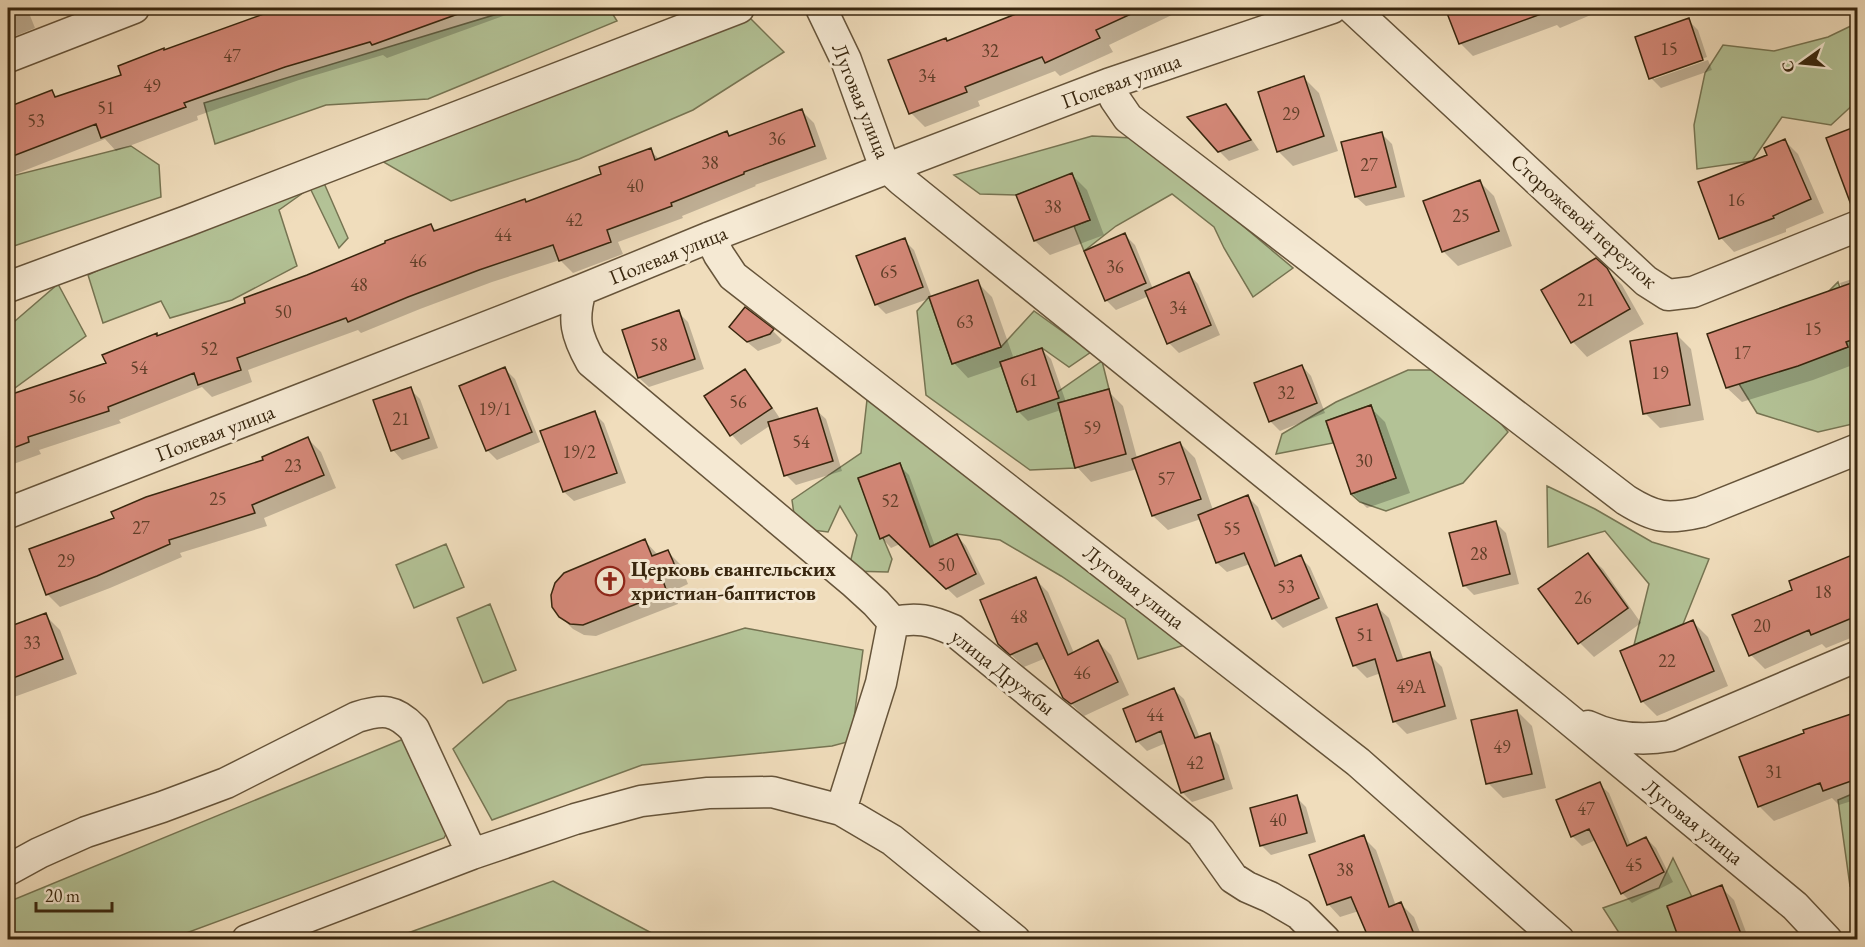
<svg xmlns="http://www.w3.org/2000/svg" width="1865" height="947" viewBox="0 0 1865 947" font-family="'EB Garamond',serif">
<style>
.green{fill:#b3c296;stroke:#767452;stroke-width:1.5}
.shadow{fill:#0003}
.building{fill:#d48878;stroke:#38260e;stroke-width:1.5}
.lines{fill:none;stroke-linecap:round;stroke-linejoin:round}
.minor-casing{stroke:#66543a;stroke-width:33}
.minor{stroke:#f5e9d3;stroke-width:30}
.labels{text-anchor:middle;stroke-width:6;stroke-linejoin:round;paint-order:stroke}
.number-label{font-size:18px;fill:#5f3e28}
.street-label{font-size:21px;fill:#38260e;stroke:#f5e9d3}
.poi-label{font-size:21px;font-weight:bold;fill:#38260e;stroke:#f5e9d3;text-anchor:start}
</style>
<rect width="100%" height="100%" fill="#f0ddbc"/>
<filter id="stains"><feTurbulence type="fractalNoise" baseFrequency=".00333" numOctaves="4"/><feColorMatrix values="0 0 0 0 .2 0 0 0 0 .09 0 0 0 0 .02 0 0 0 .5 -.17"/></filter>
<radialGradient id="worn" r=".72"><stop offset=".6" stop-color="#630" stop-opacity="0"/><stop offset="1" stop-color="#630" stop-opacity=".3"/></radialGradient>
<path class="green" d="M517,8H609L617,21L428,99L326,105L215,144L204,103Z
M740,8L784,52L693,110L579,159L451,201L382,161L324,183L348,238L339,248L310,188L279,210L297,266L232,300L170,318L161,301L103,323L88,275L162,240Z
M1857,23V101L1831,125L1782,117L1752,161L1697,169L1694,125L1705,73L1723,45L1774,51L1828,37Z
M1092,136L1133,138L1193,184L1293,268L1253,297L1224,248L1214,227L1172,194L1116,226L1084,251L1074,226L1090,220L1072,174L1016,195L980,194L954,175Z
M131,146L159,165L161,197L8,248V177Z
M1838,282L1857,338V423L1818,432L1757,413L1739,384L1848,347L1828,292Z
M58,284L86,336L8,393V327Z
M929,297L952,364L1001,347L1034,311L1091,352L1069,367L1042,348L1000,362L1017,412L1040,404L1102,361L1109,389L1058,403L1075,468L1030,470L926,395L917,311Z
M1408,370H1456L1508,432L1463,483L1386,511L1360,502L1351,494L1396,478L1371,405L1326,421L1333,443L1276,454L1282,434L1336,402Z
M869,382L1185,645L1138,659L1125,619L1061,576L1000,540L957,534L911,556L906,542L922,523L900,463L858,479L892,559L888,572L848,571L857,535L840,506L828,532L796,528L792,500L861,453Z
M1547,486L1595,509L1652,542L1709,559L1683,624L1634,645L1649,584L1605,531L1548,547Z
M446,544L464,587L414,608L396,565Z
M490,604L516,670L483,683L457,618Z
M745,628L863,650L851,741L832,746L642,765L492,820L453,749L508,701Z
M406,738L455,817L444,838L170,939L8,940V902Z
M1857,792V884L1850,886L1838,800Z
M1673,858L1692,897L1667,907L1687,939H1623L1603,908L1659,888Z
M553,881L663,939H391Z"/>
<path class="shadow" d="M8,8H27L35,28L8,39Z
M284,8H513L514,12L387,58L383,55L299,80L197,116L198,120L116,151L105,139L8,177V108L52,92L58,98L123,76L165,52Z
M1021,8H1171L1174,14L1109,45L1113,52L1060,76L1055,71L978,101L980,106L925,127L911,113L948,42L1023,13Z
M1447,8H1605V9L1560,28L1557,25L1473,56L1460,43Z
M1688,20L1698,30L1707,57L1654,76V79L1708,60L1712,70L1661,88L1651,78Z
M1304,78L1319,93L1338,151L1293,166L1278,151Z
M1225,106L1236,116L1259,150L1229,161L1219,151Z
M802,111L814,123L827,159L755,185L756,186L682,216L683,218L618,242L623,254L573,273L560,260L492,282L420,309L361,333L358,330L248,370L252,382L212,397L202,387L119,420L121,423L39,450L41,454L8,466V394L11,393L12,395L108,364L158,337L247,304L308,276L431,226L437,231L525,201L527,203L603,175L650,150L660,160L727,133L731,137Z
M1858,128V201L1848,192L1828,139Z
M1382,134L1392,144L1405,197L1366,206L1356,197Z
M1785,141L1798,154L1824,213L1786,229V232L1734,252L1721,238L1700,183L1769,156Z
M1072,175L1087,190L1104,235L1050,255L1035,241L1018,196Z
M1480,182L1494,196L1512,246L1458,266L1443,251Z
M1125,235L1135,245L1153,289L1189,274L1198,284L1220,335L1179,353L1169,343L1149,296L1116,310L1106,300Z
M904,240L914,250L932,298L977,282L992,297L1014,359L1041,349L1051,359L1066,402L1108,391L1123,406L1137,458L1180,443L1195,458L1213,510L1248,497L1258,507L1280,566L1300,557L1310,567L1328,608L1283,628L1273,618L1250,564L1227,572L1217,563L1201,519L1168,530L1153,516L1137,469L1091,482L1077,467L1061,410L1028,421L1018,411L1003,366L968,378L954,363L931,298L886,314L876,304Z
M1606,269L1622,285L1644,324L1587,357L1573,342L1543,291Z
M1858,277V363L1813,380L1742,402L1727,388L1842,288L1840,283Z
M678,312L688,322L704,369L649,387L639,378L624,331Z
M773,331L782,340L780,343L758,351L741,337Z
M1676,334L1691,349L1704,420L1660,428L1645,413Z
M1302,366L1311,376L1325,413L1280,431L1270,421Z
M505,369L515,379L540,442L497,460L487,450Z
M745,371L755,381L781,420L816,410L826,419L842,471L796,485L786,475L771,425L741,445L732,435Z
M410,389L420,399L438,448L402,460L393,450Z
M1370,407L1385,422L1410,493L1367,508L1352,493Z
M594,413L604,423L626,483L574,501L564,492Z
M308,439L321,452L336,488L264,518L267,526L180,553L182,557L110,588L60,607L47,594Z
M899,465L909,475L935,546L957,536L966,546L985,584L957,598L900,544L891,548L882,538Z
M1496,523L1506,533L1519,584L1474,595L1464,585Z
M645,541L658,555L668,552L680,564L688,584L673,591L678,604L596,636L584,635L573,629L560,616Z
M1858,554V635L1826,648L1822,644L1765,669L1751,655L1794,590L1791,582Z
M1588,555L1603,569L1641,623L1594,657L1580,643Z
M1035,579L1048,592L1074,653L1098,642L1111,655L1129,695L1084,716L1064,697L1046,658L1024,667L999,643Z
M1376,606L1389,618L1404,661L1429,654L1442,667L1457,719L1407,734L1394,721L1381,673L1367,678L1354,665Z
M45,615L60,630L77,674L14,697L8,691V629Z
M1693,622L1708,637L1728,686L1657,716L1642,701Z
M1174,690L1184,699L1200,738L1209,735L1219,745L1233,789L1192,802L1182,792L1166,743L1147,751L1137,741Z
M1517,711L1532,726L1546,788L1503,798L1488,783Z
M1858,713V799L1839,805L1832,798L1774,821L1759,806L1806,734L1805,731Z
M1599,784L1609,793L1631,846L1646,838L1656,848L1673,882L1632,903L1622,893L1596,840L1582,846L1572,836Z
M1296,797L1306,807L1316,842L1271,855L1261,845Z
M1363,837L1376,850L1396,906L1401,904L1414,917L1423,940H1370L1359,911L1340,917L1328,904Z
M1721,887L1734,900L1749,940H1681L1669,907Z"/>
<path class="building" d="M268,8H468L469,10L372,45L370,42L285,67L184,103L186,107L101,138L96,124L13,156L8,143V107L52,90L55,97L121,75L118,66L164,48V50L269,12Z
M1019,8H1144L1096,30L1100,38L1045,63L1042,57L965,87L967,92L909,114L888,60L946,38L947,41L1021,12Z
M1445,8H1551L1552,10L1459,44Z
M1689,18L1703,60L1649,79L1635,37Z
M1304,76L1324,136L1277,152L1258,92Z
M1226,104L1251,140L1218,152L1187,117Z
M802,109L815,146L744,172V174L671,203L672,206L607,230L611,242L559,261L553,245L479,270L408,297L348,322L346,318L237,358L241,370L198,385L194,373L108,407L109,411L28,437L29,442L8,450V389H10L12,394L106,363L102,355L157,333V336L245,303L244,298L307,275L385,243V241L431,224L434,231L525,199L526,202L601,174L599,167L651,148L655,160L727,131L729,136Z
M1857,126V209L1853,210L1826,138Z
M1382,132L1396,187L1355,197L1341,142Z
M1785,139L1811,199L1773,216L1774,218L1719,239L1698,182L1767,155L1764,148Z
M1072,173L1090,220L1034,241L1016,195Z
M1480,180L1499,231L1442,252L1423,201Z
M1125,233L1146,283L1105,301L1084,251Z
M905,238L923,287L875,305L856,256Z
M1596,258L1607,268L1630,309L1571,343L1541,290Z
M1189,272L1211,325L1167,344L1145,291Z
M978,280L1001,347L952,364L929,297Z
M1857,281V338L1846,342L1848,347L1798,366L1726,388L1707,334Z
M745,307L774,329L770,334L747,342L729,327Z
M679,310L695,359L638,378L622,330Z
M1677,333L1690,405L1643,414L1630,341Z
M1042,348L1059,398L1017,412L1000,362Z
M1302,365L1317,403L1269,422L1254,383Z
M505,367L532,432L486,451L459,386Z
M745,369L772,408L730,436L704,396Z
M411,387L429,438L391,451L373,400Z
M1109,389L1126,454L1075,468L1058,403Z
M1371,405L1396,478L1351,494L1326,421Z
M817,408L833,461L784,476L768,422Z
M595,411L617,473L563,492L540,431Z
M308,437L324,475L252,505L255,513L169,540L170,544L97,576L46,595L29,549L114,518L111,512L146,497L263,460L262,457Z
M1180,442L1201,499L1152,516L1132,459Z
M900,463L930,547L957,534L976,574L946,589L889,535L880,539L858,478Z
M1248,495L1275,566L1301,555L1319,598L1272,619L1244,553L1216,563L1198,515Z
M1496,521L1510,574L1463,586L1449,533Z
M645,539L652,556L668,550L673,561L677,572L662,578L667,592L583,625L570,624L559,617L552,607L551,595L555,583L564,573Z
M1588,553L1628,608L1578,644L1538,589Z
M1857,553V616L1811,635L1809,630L1749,656L1732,615L1792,590L1789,581Z
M1036,577L1068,655L1098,640L1118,682L1071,704L1063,698L1037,643L1010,655L998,644L980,600Z
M1377,604L1397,661L1430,652L1445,706L1393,722L1375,659L1353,666L1336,618Z
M46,613L63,659L8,680V627Z
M1693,620L1714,671L1641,702L1620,651Z
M1174,688L1195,738L1210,733L1224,779L1181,793L1161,731L1136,742L1123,709Z
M1517,710L1532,774L1486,784L1471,720Z
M1857,712V779L1823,791L1820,783L1758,807L1739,757L1804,733L1803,730Z
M1600,782L1627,846L1646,837L1664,872L1621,894L1589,829L1571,837L1556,800Z
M1297,795L1307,833L1260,846L1250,808Z
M1364,835L1389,907L1401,902L1416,939H1369L1351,897L1327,905L1309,855Z
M1722,885L1743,939H1679L1667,906Z"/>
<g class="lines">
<g class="minor-casing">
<path id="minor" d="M821,8L846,60L881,157L888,168L901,180L1555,708L1795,906L1827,940
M1352,8L1646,281L1668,295L1693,292L1858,226
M8,57L134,8
M1108,84L1115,99L1128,118L1626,500C1655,518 1667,520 1701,512L1858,449
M710,237L719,255L733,276L1358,762L1559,940
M8,287L187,221L739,8
M581,290C572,320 576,335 591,362L853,582L876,603L893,622C917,617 930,620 953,630L1201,833L1233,878L1247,887L1270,897L1299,914L1325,940
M8,513L581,290L710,237L888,168L1108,84L1332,8
M1588,726C1615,739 1641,741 1670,736L1858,656
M841,810L881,683L893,622
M8,870L39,853L86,832L162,807L226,783L357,717C383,709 395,709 414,729L472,854
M247,940L472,854L575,819L641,801L708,793L772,792L841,810L892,840L1015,940"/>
</g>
<use href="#minor" class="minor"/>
</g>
<defs>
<g id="church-ring" transform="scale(1.5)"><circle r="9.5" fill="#f5e9d3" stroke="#8f2418" stroke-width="1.5"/><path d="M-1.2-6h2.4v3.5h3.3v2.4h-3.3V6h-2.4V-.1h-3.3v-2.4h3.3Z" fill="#8f2418"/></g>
</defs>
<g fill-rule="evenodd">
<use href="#church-ring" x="610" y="581"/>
</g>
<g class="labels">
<g class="number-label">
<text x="1669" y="55">15</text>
<text x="990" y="57">32</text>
<text x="232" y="62">47</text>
<text x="927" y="82">34</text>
<text x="152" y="92">49</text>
<text x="106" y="114">51</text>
<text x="1291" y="120">29</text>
<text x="36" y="127">53</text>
<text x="777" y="145">36</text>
<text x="710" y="169">38</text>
<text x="1369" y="171">27</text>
<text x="635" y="192">40</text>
<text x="1736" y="206">16</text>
<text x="1053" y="213">38</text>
<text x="1461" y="222">25</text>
<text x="574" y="226">42</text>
<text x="503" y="241">44</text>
<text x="418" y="267">46</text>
<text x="1115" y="273">36</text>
<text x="889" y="278">65</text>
<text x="359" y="291">48</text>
<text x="1586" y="306">21</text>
<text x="1178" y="314">34</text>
<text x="283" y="318">50</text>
<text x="965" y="328">63</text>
<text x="1813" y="335">15</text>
<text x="659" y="351">58</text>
<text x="209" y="355">52</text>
<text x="1742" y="359">17</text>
<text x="139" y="374">54</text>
<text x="1660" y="379">19</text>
<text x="1029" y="386">61</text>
<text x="1286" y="399">32</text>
<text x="77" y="403">56</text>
<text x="738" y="408">56</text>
<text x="495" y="415">19/1</text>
<text x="401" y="425">21</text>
<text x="1092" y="434">59</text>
<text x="801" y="448">54</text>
<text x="579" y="458">19/2</text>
<text x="1364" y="467">30</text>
<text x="293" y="472">23</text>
<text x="1166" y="485">57</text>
<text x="218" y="505">25</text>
<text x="890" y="507">52</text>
<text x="141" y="534">27</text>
<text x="1232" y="535">55</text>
<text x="1479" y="560">28</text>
<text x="66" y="567">29</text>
<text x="946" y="571">50</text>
<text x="1286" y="593">53</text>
<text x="1823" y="598">18</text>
<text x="1583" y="604">26</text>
<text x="1019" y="623">48</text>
<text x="1762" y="632">20</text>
<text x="1365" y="641">51</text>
<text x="32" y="649">33</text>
<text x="1667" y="667">22</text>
<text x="1082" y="679">46</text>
<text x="1411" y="693">49А</text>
<text x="1155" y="721">44</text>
<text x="1502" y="753">49</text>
<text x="1195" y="769">42</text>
<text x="1774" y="778">31</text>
<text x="1586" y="815">47</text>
<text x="1278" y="826">40</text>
<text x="1634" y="871">45</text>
<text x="1345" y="876">38</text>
</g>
<g class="street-label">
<text transform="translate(1121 81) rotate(-20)" y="7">Полевая улица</text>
<text transform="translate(861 101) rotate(68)" y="7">Луговая улица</text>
<text transform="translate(1584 221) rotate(42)" y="7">Сторожевой переулок</text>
<text transform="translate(668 255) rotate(-22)" y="7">Полевая улица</text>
<text transform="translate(215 433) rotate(-21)" y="7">Полевая улица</text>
<text transform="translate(1134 587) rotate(38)" y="7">Луговая улица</text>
<text transform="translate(1003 672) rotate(38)" y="7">улица Дружбы</text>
<text transform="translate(1693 822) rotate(39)" y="7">Луговая улица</text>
</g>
<g class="poi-label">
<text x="631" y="576">Церковь евангельских<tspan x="631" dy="24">христиан-баптистов</tspan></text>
</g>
</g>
<rect width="1865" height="947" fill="none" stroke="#f0ddbc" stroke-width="30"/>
<rect x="9" y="9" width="1847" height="929" fill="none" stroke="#38260e" stroke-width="3"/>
<rect x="15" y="15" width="1835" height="917" fill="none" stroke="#38260e" stroke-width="1.5"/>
<g transform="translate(1802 63) rotate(255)" stroke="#f5e9d3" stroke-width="4.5" paint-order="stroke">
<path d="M0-4.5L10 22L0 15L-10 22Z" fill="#38260e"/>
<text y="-9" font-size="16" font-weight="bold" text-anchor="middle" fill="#38260e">С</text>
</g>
<path d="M36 902v9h76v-9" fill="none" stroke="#38260e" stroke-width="3"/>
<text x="45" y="902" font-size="18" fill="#38260e" stroke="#f5e9d3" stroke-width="4.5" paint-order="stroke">20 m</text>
<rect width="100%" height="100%" filter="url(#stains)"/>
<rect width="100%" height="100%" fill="url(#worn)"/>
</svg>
